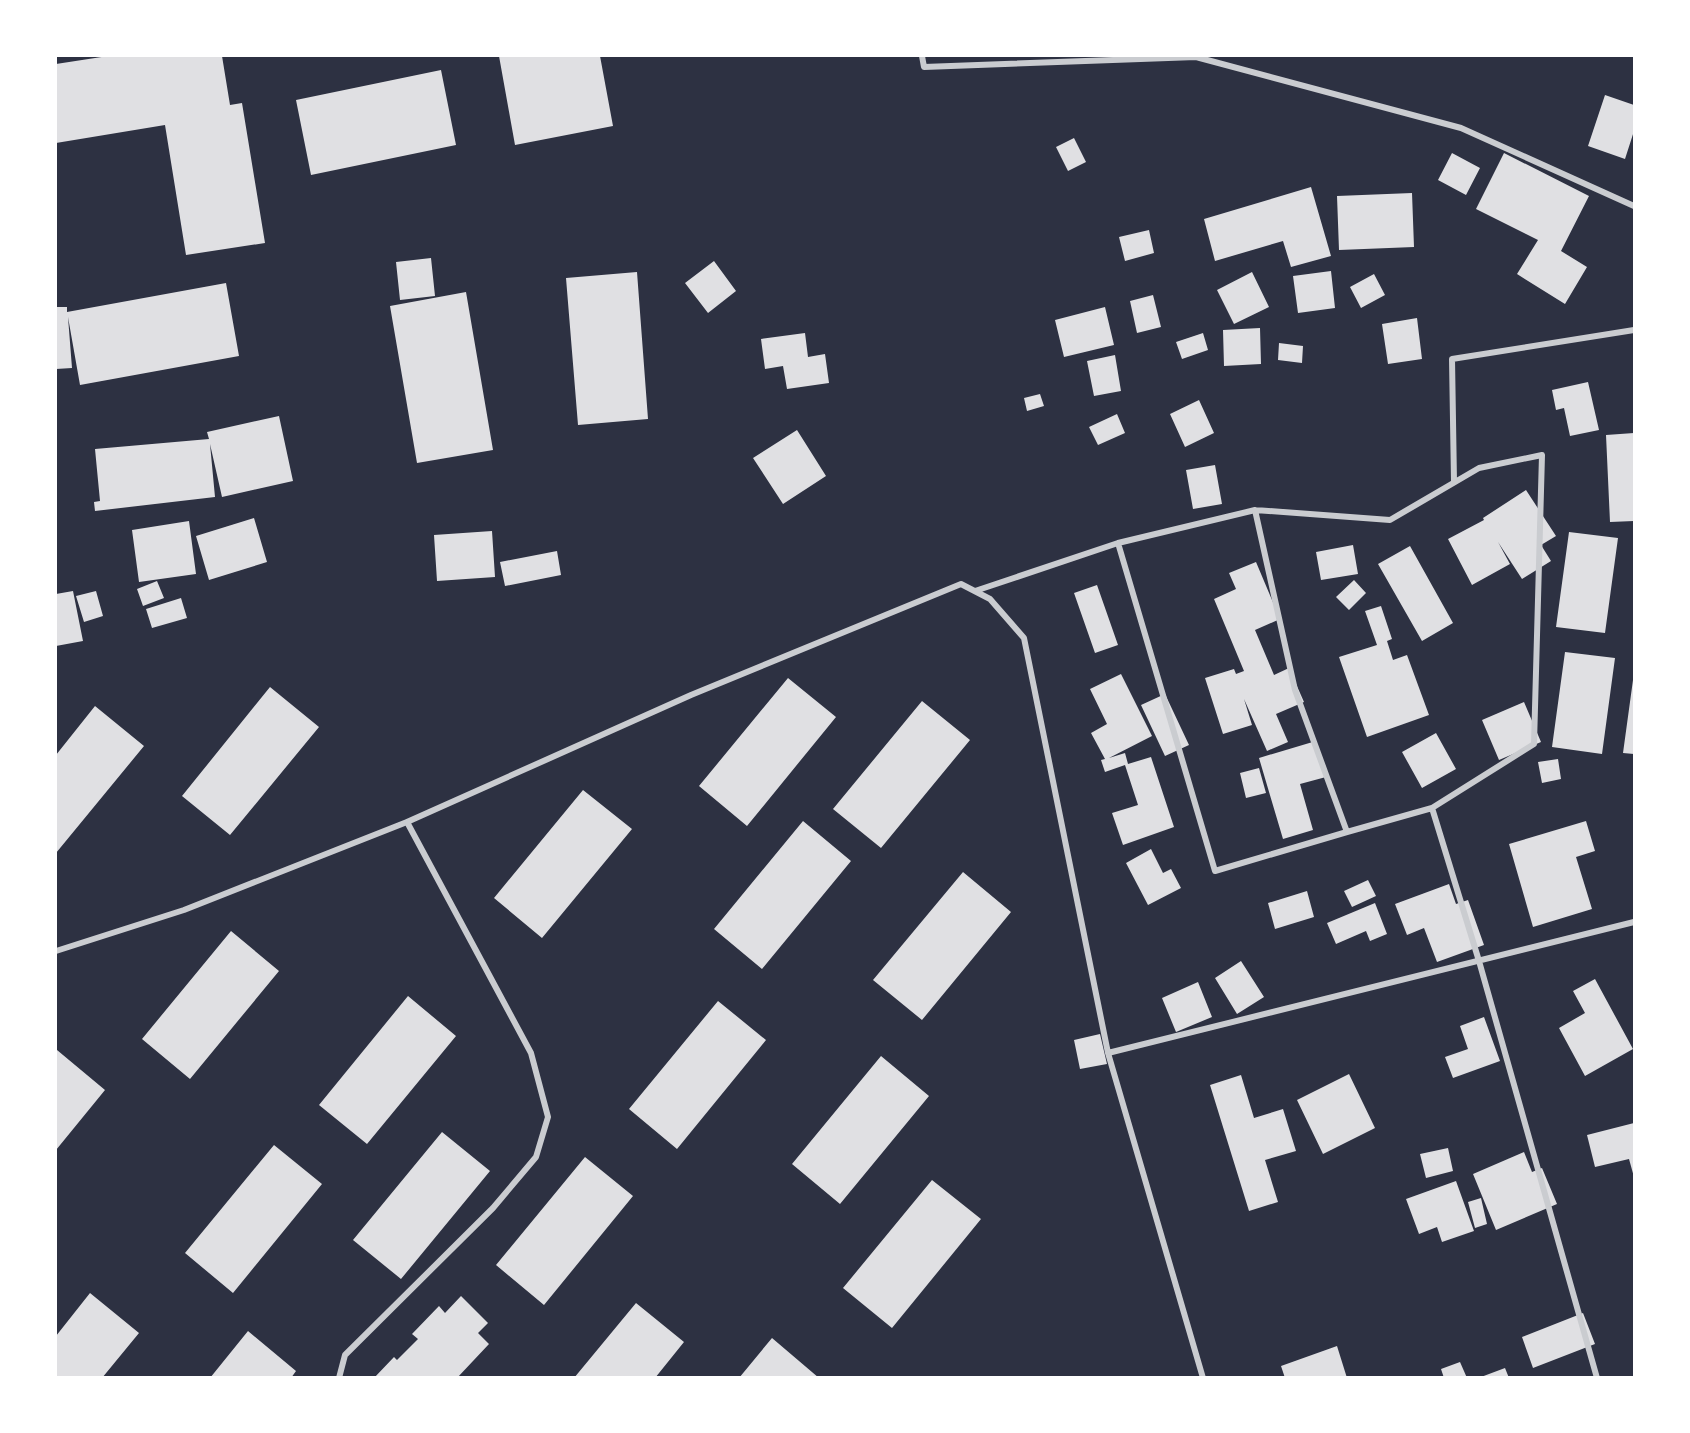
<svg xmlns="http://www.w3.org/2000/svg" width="1690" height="1433" viewBox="0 0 1690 1433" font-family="Helvetica,sans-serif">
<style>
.building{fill:#e0e0e3}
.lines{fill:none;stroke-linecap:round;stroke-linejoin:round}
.minor{stroke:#caccd0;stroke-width:6}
</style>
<rect width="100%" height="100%" fill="#2d3142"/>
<path class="building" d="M108,56H222L230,105L242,103L265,243L186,255L165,125L56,143V64Z
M499,56H600L613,126L515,145Z
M441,70L456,145L311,175L296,100Z
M1605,95L1634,105V131L1625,159L1588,146Z
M1074,138L1086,162L1068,171L1056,147Z
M1452,153L1480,168L1466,195L1438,180Z
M1504,153L1589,196L1561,251L1587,267L1565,304L1517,274L1538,240L1476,209Z
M1311,187L1331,256L1291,267L1283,241L1215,261L1204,219Z
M1412,193L1414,247L1339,250L1337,196Z
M1149,230L1154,253L1125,261L1119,237Z
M431,258L435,296L400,300L396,262Z
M714,261L736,291L708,313L685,283Z
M1331,271L1335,308L1298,313L1293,276Z
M637,272L648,419L578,425L566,278Z
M1252,272L1269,307L1234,324L1217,290Z
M1374,274L1385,295L1361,308L1350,287Z
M226,283L239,356L80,385L68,317L72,368L56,369V307H67V312Z
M466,292L493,450L417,463L390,306Z
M1153,295L1161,327L1137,333L1130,301Z
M1105,307L1114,345L1064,357L1055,320Z
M1417,318L1422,359L1388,364L1382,324Z
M1260,328L1261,364L1224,366L1223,330Z
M805,333L808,357L825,354L829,383L787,389L783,366L765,369L761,339Z
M1203,333L1208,350L1182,359L1176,342Z
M1279,343L1303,346L1302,363L1278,360Z
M1115,355L1121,391L1094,396L1087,361Z
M1588,382L1599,430L1570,436L1564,408L1556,410L1552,390Z
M1040,394L1044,406L1027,411L1024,398Z
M1199,400L1214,433L1185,447L1170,414Z
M1117,414L1125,433L1098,445L1089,427Z
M279,416L293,481L222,497L210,444L215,497L95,511L94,502L100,501L95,449L209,439L207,432Z
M797,430L826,476L783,504L753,458Z
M1634,433V521L1610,522L1606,435Z
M1215,465L1222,504L1193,509L1186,470Z
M1526,490L1556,536L1541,545L1551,561L1522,579L1498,542L1510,564L1472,585L1448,539L1484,520L1483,518Z
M254,518L267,562L209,580L196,536Z
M189,521L196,574L139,582L132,530Z
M492,531L495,577L437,581L434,535Z
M1569,532L1618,538L1605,633L1556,627Z
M1353,545L1358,574L1321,580L1316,552Z
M1410,546L1453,623L1422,641L1378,564Z
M557,551L561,575L505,586L500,562Z
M1256,562L1280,619L1255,630L1274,675L1289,668L1304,702L1276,714L1288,742L1267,751L1244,699L1252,725L1223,734L1205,678L1234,669L1236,674L1244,671L1214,599L1236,589L1229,573Z
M1354,580L1366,593L1349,610L1336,597Z
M157,581L164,598L143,606L137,589Z
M1097,585L1118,645L1095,653L1074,593Z
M73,591L83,641L56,646V594Z
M96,591L103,616L84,622L76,596Z
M181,598L187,618L152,628L146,609Z
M1381,606L1392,639L1387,641L1393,660L1407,655L1429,715L1367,737L1339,657L1377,645L1365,611Z
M1565,652L1615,658L1602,754L1552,747Z
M1121,674L1152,736L1109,758L1125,753L1128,764L1151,757L1174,827L1123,845L1112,813L1138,805L1125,765L1105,772L1101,760L1105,759L1091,733L1107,724L1090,689Z
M788,678L836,717L747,826L699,786Z
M1633,680H1634V754L1623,753Z
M270,687L319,727L230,835L182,796Z
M1165,694L1189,745L1165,756L1141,705Z
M922,701L970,740L881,848L833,809Z
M1524,702L1541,742L1499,760L1482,720Z
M95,706L144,746L56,853V755Z
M1436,733L1456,769L1422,788L1402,752Z
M1316,741L1326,777L1300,784L1313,830L1283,839L1259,758Z
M1558,759L1561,779L1542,783L1538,762Z
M1259,768L1266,793L1246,798L1240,773Z
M583,790L632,829L542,938L494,898Z
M803,821L851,861L762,969L714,929Z
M1586,821L1595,851L1576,857L1592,909L1533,927L1509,844Z
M1151,849L1163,873L1171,869L1181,888L1148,905L1126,863Z
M963,872L1011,912L922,1020L873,980Z
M1368,880L1376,896L1352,907L1344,891Z
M1449,884L1456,904L1468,900L1484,945L1437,962L1424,928L1407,935L1395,904Z
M1307,891L1314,917L1275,929L1268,903Z
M1375,903L1387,934L1370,941L1366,931L1336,944L1327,923Z
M231,931L279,971L190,1079L142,1039Z
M1241,961L1264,997L1237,1014L1215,978Z
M1595,979L1633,1049L1585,1076L1559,1028L1585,1013L1573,991Z
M1198,982L1212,1017L1176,1032L1162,998Z
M408,996L456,1036L367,1144L319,1105Z
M718,1001L766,1040L677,1149L629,1109Z
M1484,1017L1500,1061L1453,1078L1445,1057L1468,1049L1460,1026Z
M1100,1034L1107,1064L1080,1069L1074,1040Z
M57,1050L105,1090L56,1150V1052Z
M881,1056L929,1096L840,1204L792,1164Z
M1349,1074L1375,1128L1323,1154L1297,1100Z
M1241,1075L1254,1118L1283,1109L1296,1151L1265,1160L1278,1202L1249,1211L1210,1085Z
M1634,1123V1177L1629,1159L1595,1167L1587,1135Z
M442,1132L490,1171L401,1279L353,1240Z
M274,1145L322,1184L233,1293L185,1253Z
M1448,1148L1453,1171L1426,1178L1420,1154Z
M1524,1152L1532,1172L1542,1168L1557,1204L1496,1230L1473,1174Z
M585,1157L633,1196L544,1305L496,1265Z
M932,1180L981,1219L892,1328L843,1288Z
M1456,1181L1474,1231L1442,1242L1437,1227L1419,1234L1406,1199Z
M1481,1198L1487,1224L1475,1228L1468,1202Z
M90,1293L139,1333L102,1378H56V1336Z
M461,1296L488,1323L478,1333L489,1344L457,1378H374L394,1357L397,1360L418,1339L412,1334L439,1306L445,1313Z
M636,1303L684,1342L655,1378H574Z
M1583,1313L1595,1344L1533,1368L1522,1337Z
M248,1331L296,1371L291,1378H210Z
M772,1338L819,1378H739Z
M1337,1346L1347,1378H1285L1281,1366Z
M1460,1362L1467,1378H1444L1441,1369Z
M1505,1368L1509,1378H1481V1377Z"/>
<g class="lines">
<path class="minor" d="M922,56L924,67L1196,57L1461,128L1634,206
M1454,482L1452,359L1634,330
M1118,543L1255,510
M975,591L1118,543L1215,871L1347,832L1295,690L1255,510L1390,520L1479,468L1542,455L1534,744L1432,808
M1347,832L1432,808L1479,961L1597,1378
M56,951L184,910L407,822L691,695L961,584L990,599L1024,638L1108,1053L1203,1378
M1108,1053L1634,922
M339,1378L345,1355L493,1208L536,1157L548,1117L531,1053L407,822"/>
</g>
<rect width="1690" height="1433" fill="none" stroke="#ffffff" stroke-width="114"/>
</svg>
